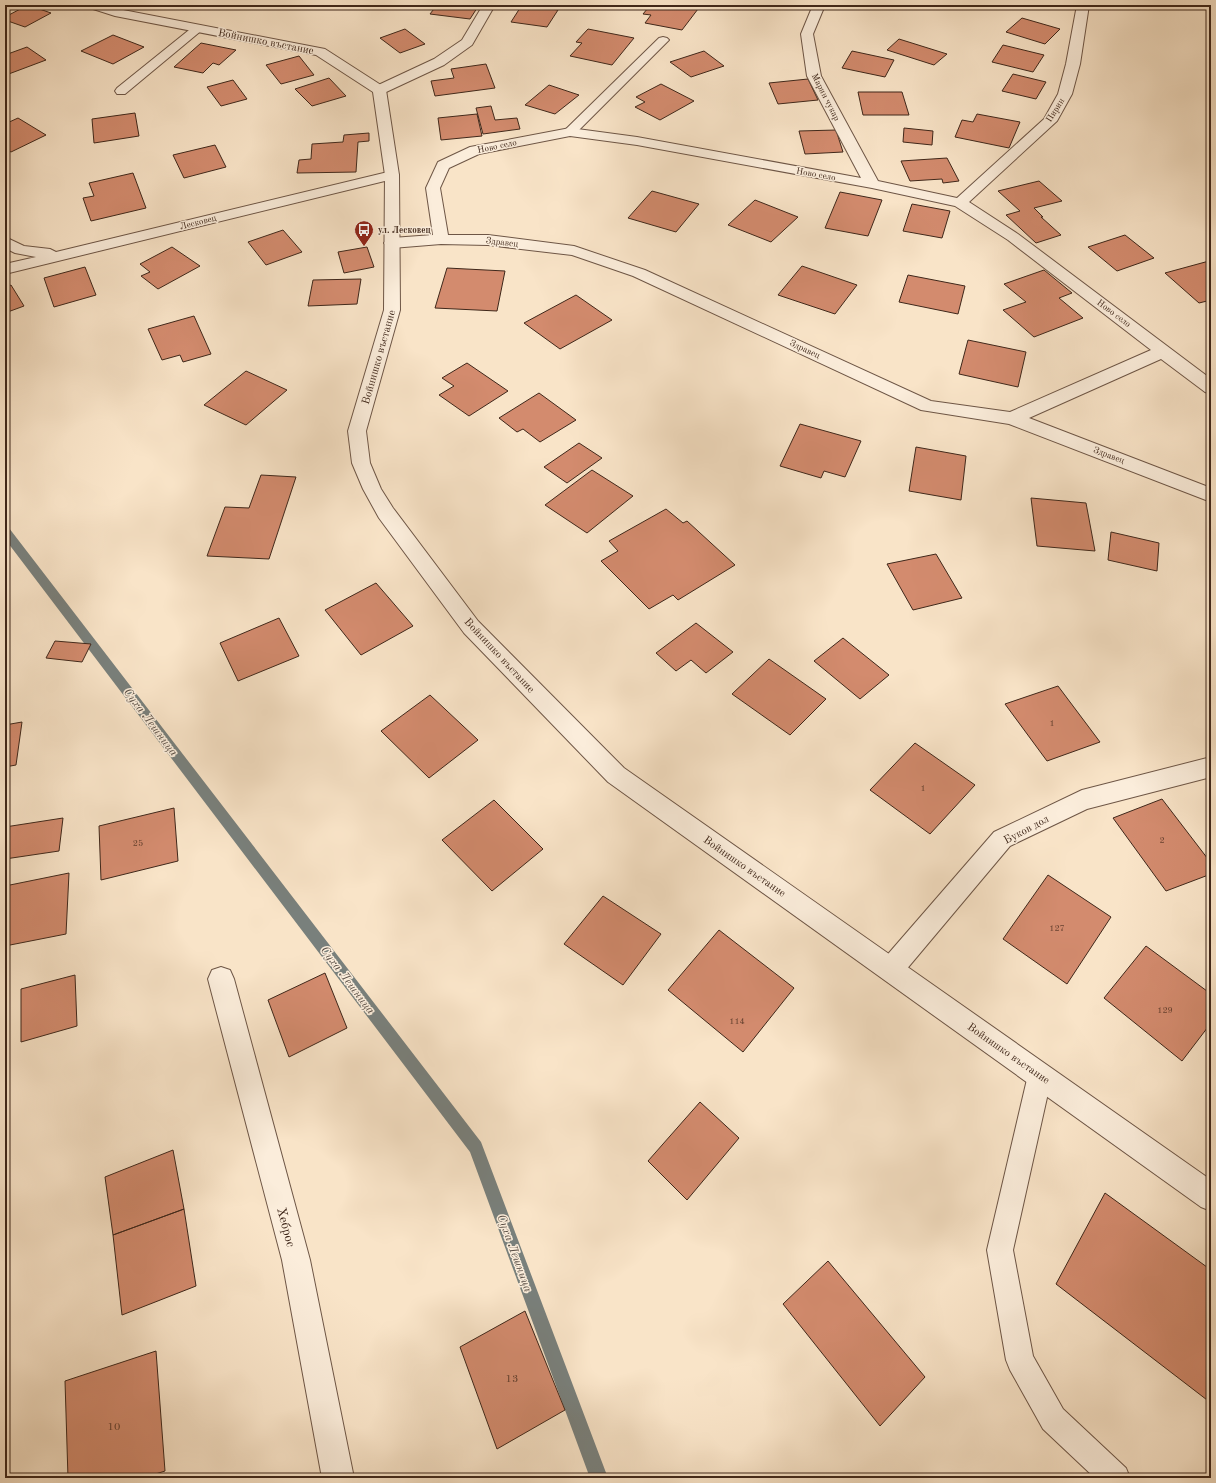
<svg xmlns="http://www.w3.org/2000/svg" width="1216" height="1483" viewBox="0 0 1216 1483" font-family="'Old Standard TT',serif">
<style>
.lines{fill:none;stroke-linecap:round;stroke-linejoin:round}
.stream{fill:#79807c;fill-rule:evenodd}
.building{fill:#d38b6e;stroke:#3f271a}
.service-casing{stroke:#6e5646;stroke-width:2}
.minor-casing{stroke:#6e5646;stroke-width:2}
.tertiary-casing{stroke:#6e5646;stroke-width:2}
.service{fill:#fbeddb;fill-rule:evenodd}
.minor{fill:#fbeddb;fill-rule:evenodd}
.tertiary{fill:#fbeddb;fill-rule:evenodd}
.labels{text-anchor:middle;stroke-width:3;stroke-linejoin:round;paint-order:stroke}
.far-street-label{font-size:9px;fill:#3f271a;stroke:#fbeddb}
.far-poi-label{font-size:9px;font-weight:bold;fill:#3f271a;stroke:#fbeddb;text-anchor:start}
.number-label{font-size:9px;fill:#64402f}
.street-label{font-size:11px;fill:#3f271a;stroke:#fbeddb}
.near-number-label{font-size:11px;fill:#64402f}
.water-label{font-size:12px;font-style:italic;fill:#574c43;stroke:#fbeddb}
.near-street-label{font-size:13px;fill:#3f271a;stroke:#fbeddb}
</style>
<rect width="100%" height="100%" fill="#f9e4c8"/>
<filter id="stains"><feTurbulence type="fractalNoise" baseFrequency=".005" numOctaves="4"/><feColorMatrix values="0 0 0 0 .2 0 0 0 0 .09 0 0 0 0 .02 0 0 0 .5 -.17"/></filter>
<radialGradient id="worn" r=".72"><stop offset=".6" stop-color="#630" stop-opacity="0"/><stop offset="1" stop-color="#630" stop-opacity=".3"/></radialGradient>
<g class="lines">
<path class="stream" d="M5,527L9,528L481,1142L608,1478H590L470,1152L5,539Z"/>
</g>
<path class="building" d="M28,5L51,13L25,27L5,20V17Z
M437,5H479L470,19L430,14Z
M506,5H527L558,10L547,27L511,22L520,8Z
M659,5H701L682,30L645,23L651,15L643,14L648,8L656,9Z
M1022,18L1060,29L1045,44L1006,32Z
M405,29L425,44L400,53L380,38Z
M588,29L634,38L612,65L570,56L582,43L576,42Z
M113,35L144,47L113,64L81,51Z
M899,39L947,54L934,65L887,50Z
M201,43L236,50L219,65L213,63L203,73L174,67Z
M1003,45L1044,55L1033,72L992,62Z
M27,47L46,60L6,75L5,74V55Z
M704,51L724,66L691,77L670,62Z
M852,51L894,60L885,77L842,68Z
M299,56L314,75L281,84L266,65Z
M486,64L495,88L435,96L431,81L454,78L451,69Z
M1013,74L1046,82L1036,99L1002,91Z
M329,78L346,96L312,106L295,89Z
M808,79L818,100L778,104L769,83Z
M233,80L247,99L221,106L207,87Z
M661,84L694,101L660,120L635,107L645,102L636,97Z
M549,85L579,95L555,114L525,105Z
M858,92H902L909,115H863Z
M491,106L495,120L517,118L520,129L483,134L476,108Z
M135,113L139,136L94,143L92,119Z
M477,114L482,136L441,140L438,118Z
M977,114L1020,122L1009,148L955,137L962,120L973,122Z
M18,118L46,135L11,152L5,149V124Z
M904,128L933,131L932,145L903,142Z
M836,130L843,152L805,154L799,131Z
M369,133V141L358,142L356,172L297,173L299,160L311,159L312,144L343,142L344,135Z
M215,145L226,167L184,178L173,155Z
M947,158L959,181L943,183L942,179L910,181L901,161Z
M133,173L146,208L91,221L83,198L94,196L89,183Z
M1039,181L1062,201L1034,208L1043,217H1041L1061,235L1036,243L1006,215L1020,211L998,191Z
M652,191L699,204L676,232L628,218Z
M840,192L882,200L868,236L825,228Z
M755,200L798,217L771,242L728,225Z
M912,204L950,211L942,238L903,231Z
M283,230L302,252L266,265L248,242Z
M1125,235L1154,258L1117,271L1088,247Z
M172,247L200,266L158,289L141,276L150,272L140,264Z
M367,247L374,267L344,273L338,252Z
M1209,261L1211,263V300L1199,303L1165,273Z
M802,266L857,285L835,314L778,295Z
M85,267L96,295L54,307L44,278Z
M447,268L505,271L497,311L435,308Z
M1044,270L1072,293L1059,298L1083,318L1034,337L1003,310L1026,302L1004,284Z
M908,275L965,286L958,314L899,302Z
M361,279L357,304L308,306L313,280Z
M11,285L24,306L5,313V288Z
M576,295L612,320L560,349L524,323Z
M194,316L211,354L183,362L180,355L162,360L148,329Z
M968,340L1026,352L1018,387L959,374Z
M467,363L508,391L469,416L439,395L454,386L442,378Z
M246,371L287,390L246,425L204,405Z
M539,393L576,420L540,442L523,429L517,432L499,418Z
M800,424L861,441L845,477L824,471L821,478L780,466Z
M579,443L602,458L567,483L544,467Z
M916,447L966,456L961,500L909,491Z
M592,470L633,496L587,533L545,505Z
M261,475L296,477L269,559L207,556L225,507L249,508Z
M1031,498L1086,503L1095,551L1037,546Z
M666,509L683,523L687,521L735,565L678,600L673,595L649,609L601,561L618,551L609,541Z
M1111,532L1159,543L1157,571L1108,560Z
M936,554L962,598L913,610L887,564Z
M376,583L413,626L361,655L325,610Z
M279,618L299,656L238,681L220,643Z
M696,623L733,652L706,673L691,660L676,671L656,653Z
M843,638L889,675L860,699L814,661Z
M55,641L91,644L82,662L46,658Z
M769,659L826,699L790,735L732,694Z
M1058,686L1100,742L1047,761L1005,704Z
M430,695L478,740L429,778L381,731Z
M22,722L16,765L5,767V725Z
M915,743L975,785L930,834L870,790Z
M1162,799L1211,863V874L1166,891L1113,818Z
M494,800L543,849L492,891L442,840Z
M174,808L178,861L101,880L99,826Z
M63,818L59,851L5,859V827Z
M69,873L66,934L5,946V886Z
M1048,875L1111,917L1067,984L1003,939Z
M603,896L661,934L623,985L564,944Z
M719,930L794,988L743,1052L668,990Z
M1146,946L1211,994V1023L1182,1061L1104,998Z
M325,973L347,1028L289,1057L268,1000Z
M75,975L77,1026L21,1042V989Z
M700,1102L739,1138L687,1200L648,1161Z
M173,1150L184,1209L113,1235L105,1177Z
M1105,1193L1211,1270V1403L1056,1284Z
M184,1209L196,1286L122,1315L113,1235Z
M828,1261L925,1377L880,1426L783,1304Z
M525,1311L565,1410L497,1449L460,1347Z
M156,1351L165,1471L143,1478H68L65,1381Z"/>
<g class="lines">
<g class="service-casing">
<path id="service" d="M198,25L202,26L204,28L202,30L125,94H117L115,91L117,88L194,26Z
M663,37L667,38L669,40L574,135H566L564,132L566,129L659,38Z
M1040,1063L1048,1067L1052,1075L1013,1250L1033,1356L1063,1409L1126,1468L1130,1478H1095L1043,1429L1010,1370L1006,1360L987,1250L1028,1075L1032,1067Z"/>
</g>
<g class="minor-casing">
<path id="minor" d="M483,5H495L472,45L444,65L384,93H374L372,90L374,87L434,59L462,40Z
M813,5H825L813,34L821,76L878,181L957,198L1044,119L1058,94L1066,64L1077,5H1089L1080,64L1072,94L1057,121L969,202L1018,234L1211,379V394L1205,392L1161,359L1029,418L1211,488V502L1009,424L921,410L633,276L572,255L488,245L441,244L392,248L387,246L384,243L387,240L392,238L433,235L426,188L438,162L470,147L570,128L637,137L861,178L807,76L801,34ZM570,136L637,145L872,188L955,206L1008,240L1151,350L1010,412L931,401L645,270L574,246L488,235H448L440,188L449,168L479,154Z
M392,171L397,172L399,175L397,178L5,274V264L36,257L15,253L5,248V237L24,246L50,249L56,252Z
M1211,757V777L1087,809L1010,846L900,977L891,981L882,977L879,969L882,961L994,832L1082,790Z
M221,967L230,970L234,979L310,1260L354,1478H322L282,1260L208,979L212,970Z"/>
</g>
<g class="tertiary-casing">
<path id="tertiary" d="M88,5H106L118,9L325,49L384,87L386,90L399,175L400,310L366,431L370,463L381,489L393,508L478,621L624,768L1211,1180V1211L1201,1207L608,782L464,633L379,518L363,489L352,463L348,431L384,310L385,175L373,92L316,55L115,16L90,8Z"/>
</g>
<use href="#service" class="service"/>
<use href="#minor" class="minor"/>
<use href="#tertiary" class="tertiary"/>
</g>
<defs>
<g id="bus-pin" transform="scale(1)"><path d="M0 17L-7.5 6A9.5 9.5 0 1 1 7.5 6Z" fill="#8f2418" stroke="#fbeddb"/><path d="M-5-6H5V4H4V6H2V4H-2V6H-4V4H-5ZM-3.5-4V0h7V-4ZM-3.5 1.2v1.5H-2V1.2ZM2 1.2v1.5H3.5V1.2Z" fill="#fff"/></g>
</defs>
<g fill-rule="evenodd">
<use href="#bus-pin" x="364" y="230"/>
</g>
<g class="labels">
<g class="far-street-label">
<text transform="translate(826 97) rotate(63)" y="3">Марин чукар</text>
<text transform="translate(1055 110) rotate(-58)" y="3">Пирин</text>
<text transform="translate(497 146) rotate(-12)" y="3">Ново село</text>
<text transform="translate(816 174) rotate(10)" y="3">Ново село</text>
<text transform="translate(198 222) rotate(-14)" y="3">Лесковец</text>
<text transform="translate(502 242) rotate(7)" y="3">Здравец</text>
<text transform="translate(1114 313) rotate(37)" y="3">Ново село</text>
<text transform="translate(805 349) rotate(25)" y="3">Здравец</text>
<text transform="translate(1109 455) rotate(21)" y="3">Здравец</text>
</g>
<g class="far-poi-label">
<text x="378" y="233">ул. Лесковец</text>
</g>
<g class="number-label">
<text x="1052" y="726">1</text>
<text x="923" y="791">1</text>
<text x="1162" y="843">2</text>
<text x="138" y="846">25</text>
<text x="1057" y="931">127</text>
<text x="1165" y="1013">129</text>
<text x="737" y="1024">114</text>
</g>
<g class="street-label">
<text transform="translate(266 41) rotate(11)" y="4">Войнишко въстание</text>
<text transform="translate(378 357) rotate(-74)" y="4">Войнишко въстание</text>
<text transform="translate(500 655) rotate(47)" y="4">Войнишко въстание</text>
<text transform="translate(1026 829) rotate(-28)" y="4">Буков дол</text>
<text transform="translate(745 866) rotate(35)" y="4">Войнишко въстание</text>
<text transform="translate(1009 1053) rotate(35)" y="4">Войнишко въстание</text>
</g>
<g class="near-number-label">
<text x="512" y="1382">13</text>
<text x="114" y="1430">10</text>
</g>
<g class="water-label">
<text transform="translate(151 722) rotate(53)" y="4">Суха Лешница</text>
<text transform="translate(348 980) rotate(53)" y="4">Суха Лешница</text>
<text transform="translate(515 1253) rotate(70)" y="4">Суха Лешница</text>
</g>
<g class="near-street-label">
<text transform="translate(287 1227) rotate(75)" y="5">Хеброс</text>
</g>
</g>
<rect width="1216" height="1483" fill="none" stroke="#f9e4c8" stroke-width="20"/>
<rect x="6" y="6" width="1204" height="1471" fill="none" stroke="#3f271a" stroke-width="2"/>
<rect x="10" y="10" width="1196" height="1463" fill="none" stroke="#3f271a"/>
<rect width="100%" height="100%" filter="url(#stains)"/>
<rect width="100%" height="100%" fill="url(#worn)"/>
</svg>
